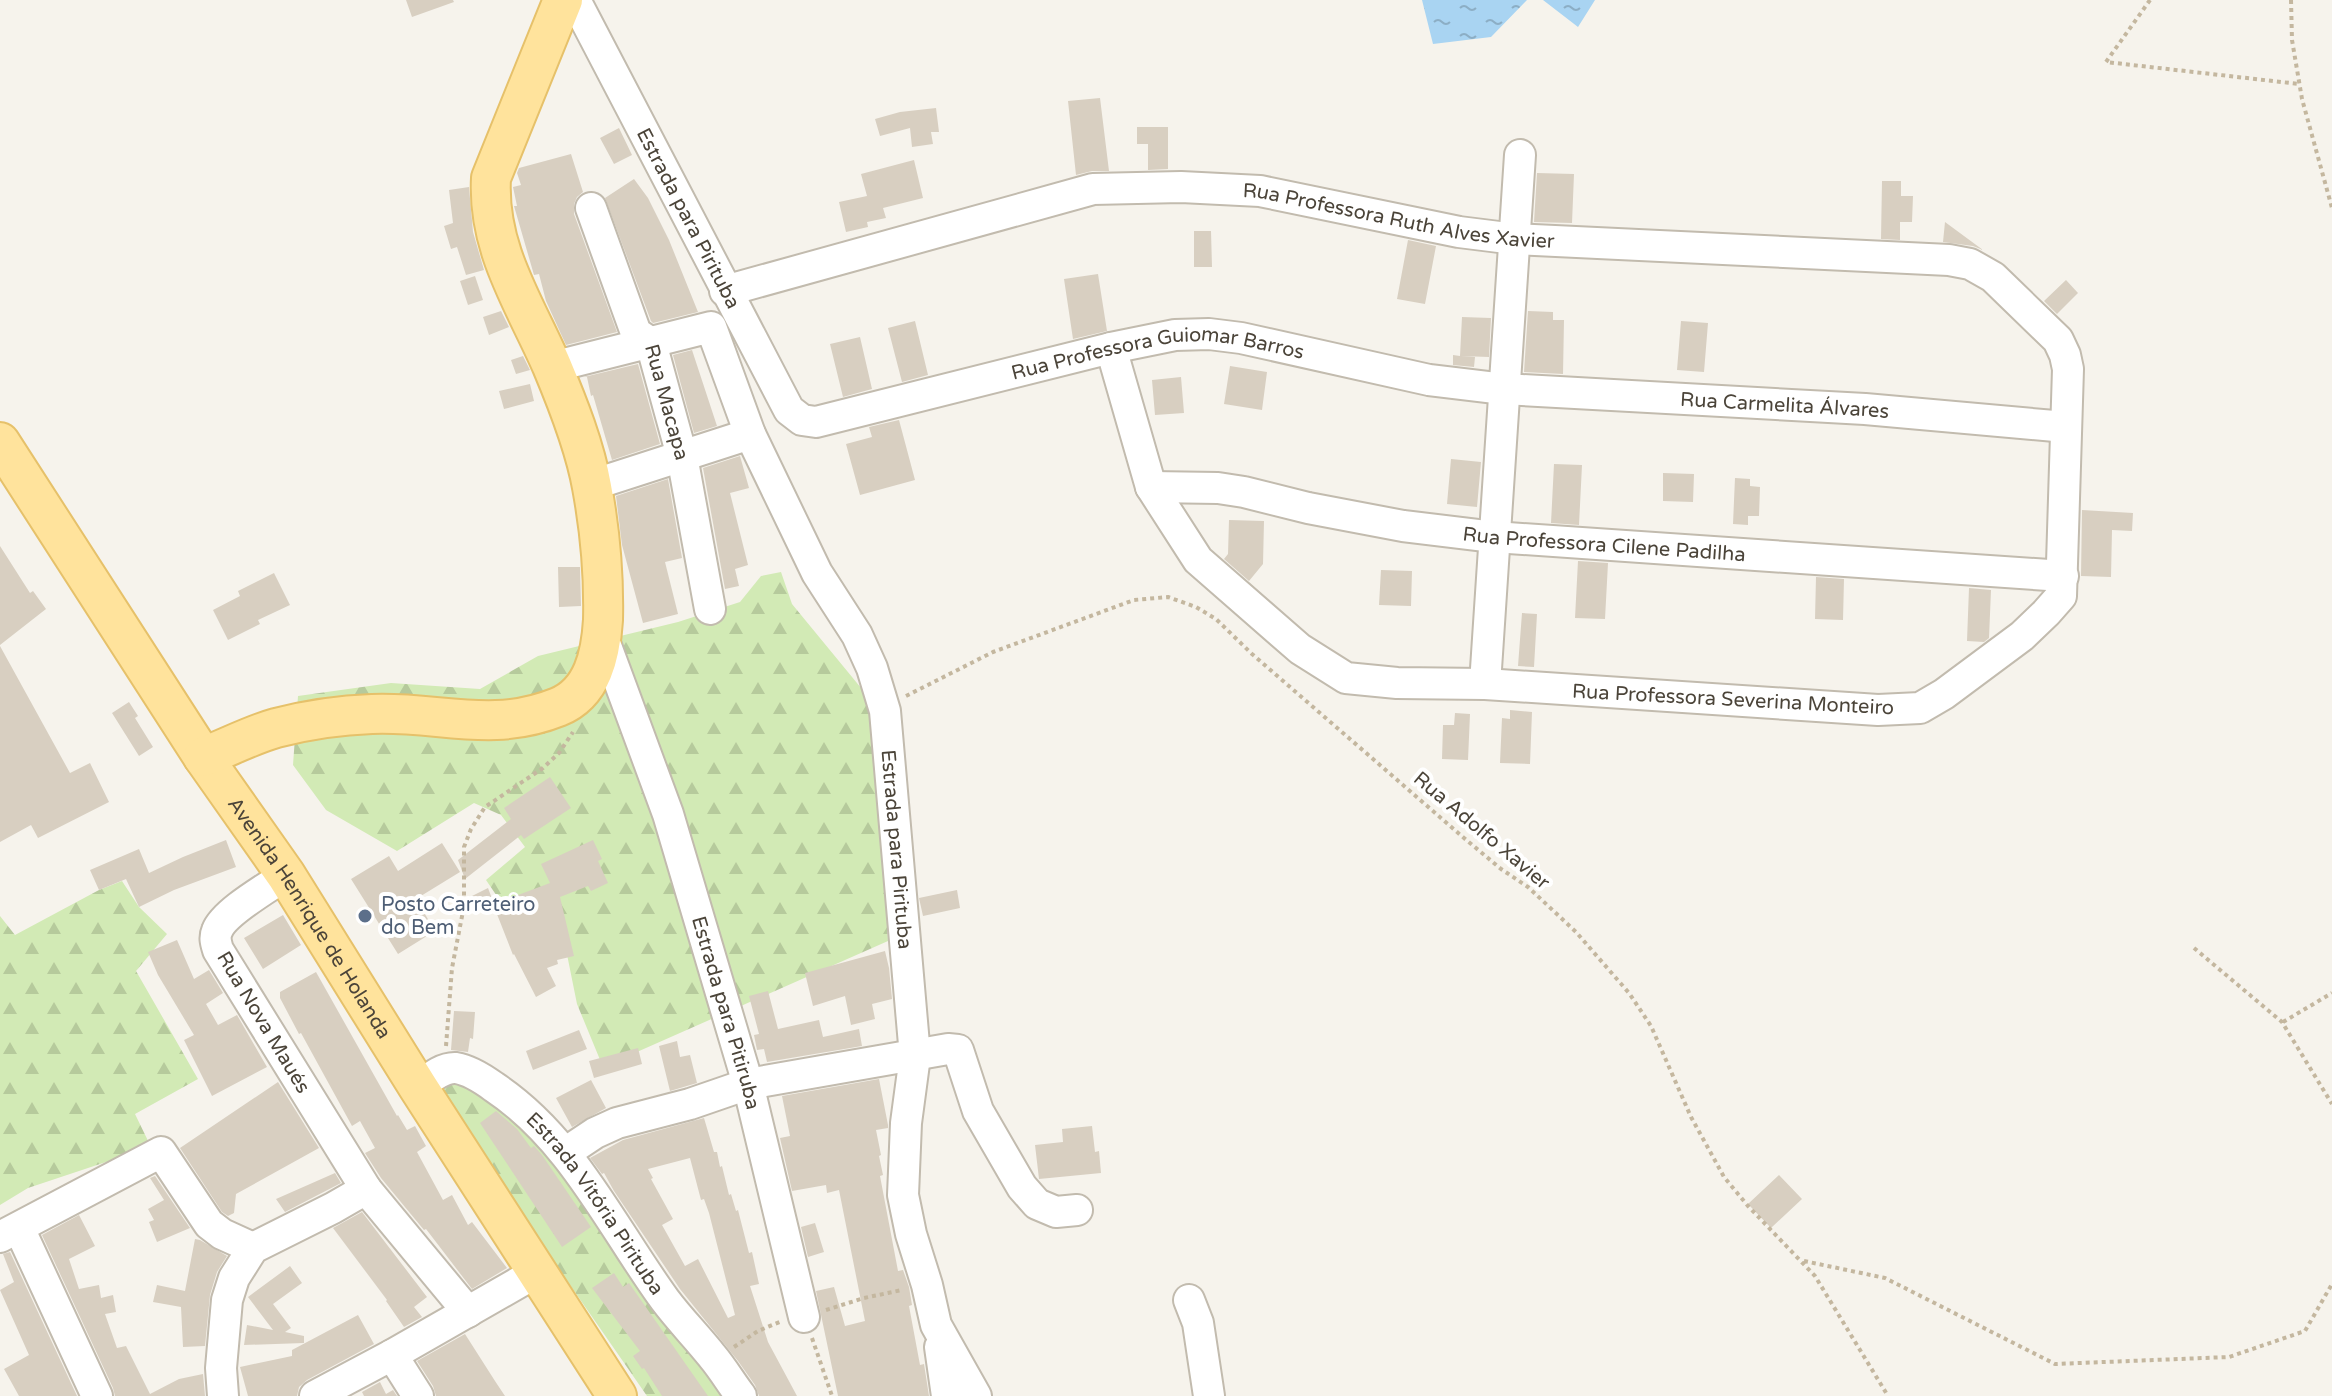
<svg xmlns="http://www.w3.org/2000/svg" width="2332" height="1396" viewBox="0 0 2332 1396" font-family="'Varela Round',sans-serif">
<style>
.forest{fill:url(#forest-firs)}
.water{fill:url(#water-ripples)}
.building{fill:#d8cfc1;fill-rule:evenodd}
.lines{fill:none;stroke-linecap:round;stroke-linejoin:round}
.minor-casing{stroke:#c2bbae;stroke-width:34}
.major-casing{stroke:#e6c16a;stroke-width:42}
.path{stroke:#c4b79f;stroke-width:4;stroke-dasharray:4 4;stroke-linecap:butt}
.minor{stroke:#fff;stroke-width:30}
.major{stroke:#ffe39c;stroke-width:38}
.service-dot{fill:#5c6f8a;stroke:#fff;stroke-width:3}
.labels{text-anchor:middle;stroke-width:8;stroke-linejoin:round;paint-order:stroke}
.street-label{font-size:20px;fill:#4b4439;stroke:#fff}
.service-label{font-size:20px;fill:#4e5e75;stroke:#fff;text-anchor:start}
</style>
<defs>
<pattern id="forest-firs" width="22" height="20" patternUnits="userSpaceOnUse" patternTransform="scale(2)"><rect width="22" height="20" fill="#d2eab5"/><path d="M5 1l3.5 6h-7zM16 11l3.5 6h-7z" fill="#b6ca9c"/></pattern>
<pattern id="water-ripples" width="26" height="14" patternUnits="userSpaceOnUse" patternTransform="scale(2)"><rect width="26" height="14" fill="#a9d4f2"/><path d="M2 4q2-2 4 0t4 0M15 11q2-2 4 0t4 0" fill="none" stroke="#8caec5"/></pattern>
</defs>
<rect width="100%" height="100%" fill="#f6f3ec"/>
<path class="forest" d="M781,572L792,604L866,694L878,761L888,941L603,1067L577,1004L555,895L507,911L486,880L525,847L501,815L474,803L397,851L326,810L293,765L298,696L391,683L480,689L538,656L678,622L740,602L761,576Z
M122,881L139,907L167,934L136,971L198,1079L135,1114L151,1147L28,1188L0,1205V916L15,935L99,890Z
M451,1071L497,1105L544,1146L725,1396H647L432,1086Z"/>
<path class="water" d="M1422,0H1527L1491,37L1433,44Z
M1543,0H1595L1578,27Z"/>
<path class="building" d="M406,0H453L454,2L412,17Z
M1100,98L1109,171H1092L1076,175L1068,101Z
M936,108L939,132H931L933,144L912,147L910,128L880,136L875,119L900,112Z
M1137,127H1168V169L1148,170V144H1137Z
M619,128L632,155L614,164L600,138Z
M571,154L583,192L577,197L574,204V214L617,332L566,345L546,301L539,274L534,275L514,206H517L513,187L521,185L517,173L519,168Z
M914,160L923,198L883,208L886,218L867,222L868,227L846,232L839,202L867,196L861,174Z
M1537,173L1574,174L1572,223L1534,222Z
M634,179L648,198L669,240L698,312L653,323L651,321L605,198Z
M1882,181H1901V196H1913L1912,222H1900V240L1881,239Z
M469,187L473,232L484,270L466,275L457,247L451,249L444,226L453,223L449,190Z
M1945,222L1983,250L1973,246L1943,242Z
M1194,231H1211L1212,267H1194Z
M1408,240L1436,246L1425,304L1397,299Z
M1098,274L1107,331L1073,339L1064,279Z
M475,276L483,300L468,305L460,281Z
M2066,280L2078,293L2057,314L2044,301Z
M501,311L509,327L489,335L483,317Z
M1528,311L1553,312V320H1564L1563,374L1524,372Z
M1462,317L1491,318L1489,357L1461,356L1475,357L1474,367L1453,365V355L1460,356Z
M915,321L928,375L902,382L888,328Z
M1681,321L1708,323L1704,372L1677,370Z
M860,337L872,389L843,397L830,344Z
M692,350L717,426L694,433L673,355Z
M523,356L530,370L516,374L511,360Z
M638,364L660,444L612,460L593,395L591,396L587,377H584Z
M1230,366L1267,372L1262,410L1224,404Z
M1181,377L1184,413L1155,415L1152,380Z
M530,384L534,401L504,409L499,391Z
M899,420L915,480L860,495L846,444L872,437L869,427Z
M740,456L749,488L730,493L748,565L735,569L739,586L725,589L703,468Z
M1451,459L1481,462L1477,507L1447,504Z
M1554,464L1582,465L1579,525L1551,523Z
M1663,473L1694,474L1693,502L1663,501Z
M1735,478L1750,479V486L1760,487L1759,516H1748V525L1733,524Z
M668,479L682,558L665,562L678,614L643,623L622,545L616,496Z
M2082,510L2133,513L2132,531L2112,530L2111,577L2081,576Z
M1229,520L1264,521L1263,564L1249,581L1224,559L1228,554Z
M0,546L30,593L33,591L46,609L0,645Z
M1578,561L1608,563L1605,619L1575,618Z
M558,567H580L581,606L559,607Z
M1381,570L1412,571L1411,606L1379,605Z
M274,573L290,605L258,620L260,624L228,640L213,610L240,596L238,591Z
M1816,577L1844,579L1843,620L1815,619Z
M1969,588L1991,590L1989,638L1984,642L1967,641Z
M1522,613L1537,614L1534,667L1518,666Z
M0,646L70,773L90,763L109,802L38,838L31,825L0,842Z
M129,702L138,716L135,718L153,747L139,756L112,713Z
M1510,710L1532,712L1530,764L1500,763L1502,718L1510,719Z
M1455,713L1470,714L1468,760L1442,759L1443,725H1454Z
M550,777L571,808L524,839L521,835L465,879L458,860L511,819L504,808Z
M226,840L236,867L174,890L139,907L126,879L99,890L90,870L139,849L149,873L183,857Z
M593,840L602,859L598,861L608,883L591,891L588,886L560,897L574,956L557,960L558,964L547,968L556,986L536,997L514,954L513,955L493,904L477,911L472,896L488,888L494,904L550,883L541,864Z
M442,843L460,872L416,899L435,931L398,954L351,879L389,856L398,871Z
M957,890L960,908L923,916L919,898Z
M283,915L301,945L263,969L244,938Z
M177,940L194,979L209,970L223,993L206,1004L218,1025L237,1015L267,1067L212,1096L184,1040L194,1035L158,975L148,952Z
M885,951L889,968L892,999L872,1004L875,1019L851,1025L845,996L813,1006L805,973Z
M316,972L397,1116L398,1115L407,1130L415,1126L426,1146L417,1152L443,1200L452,1195L468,1225L472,1222L507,1268L472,1289L426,1229L424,1230L381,1178L365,1153L375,1148L360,1121L352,1126L301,1033L299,1034L280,998V992Z
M768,991L778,1029L819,1020L823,1037L859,1029L862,1046L767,1062L764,1049L757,1050L754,1035L759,1034L749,996Z
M454,1011L475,1012L473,1039L470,1038L468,1052L451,1050Z
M579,1030L587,1049L533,1070L526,1051Z
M677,1041L680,1057L690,1055L697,1083L670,1091L659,1046Z
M638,1048L642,1064L594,1078L589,1061Z
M879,1079L888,1125V1128L876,1130L881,1155L879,1156L883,1175L880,1176L898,1271L903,1270L909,1287L912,1305L909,1306L920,1365L924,1364L929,1396H838L816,1291L834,1287L845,1326L865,1321L839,1190L827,1193L826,1185L792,1191L780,1138L790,1136L782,1096Z
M591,1080L606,1108L572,1127L556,1098Z
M278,1082L319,1148L236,1194L234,1213L228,1216L222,1212L180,1148Z
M496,1111L517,1129L531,1148L534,1146L542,1155L591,1227L562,1247L480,1123Z
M704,1118L714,1152H717L720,1167L722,1166L729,1195L731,1194L736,1211L738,1210L749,1253L752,1252L759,1284L750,1286L768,1342L797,1396H759L755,1385L738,1361L680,1289L614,1191L604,1173L602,1174L590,1158L623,1140ZM690,1158L701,1200L704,1199L709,1213L735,1315L728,1318L698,1259L685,1266L662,1225L673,1219L651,1179L653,1178L648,1169Z
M1092,1126L1095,1152L1099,1151L1101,1173L1039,1179L1035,1145L1063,1142L1062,1129Z
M335,1173L341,1183L285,1212L276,1199Z
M1779,1175L1802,1199L1771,1228L1748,1204Z
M155,1176L190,1228L157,1242L149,1222L154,1220L148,1209L164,1200L150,1178Z
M362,1212L427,1297L414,1307L422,1317L404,1327L386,1301L387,1300L333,1228Z
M79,1215L95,1246L69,1259L79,1289L99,1285L101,1298L113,1295L116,1312L105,1314L117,1348L126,1346L150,1394L179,1379L203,1374L205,1396H115L113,1388L42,1235Z
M815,1223L824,1252L808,1257L801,1227Z
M195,1239L200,1240L227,1256L217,1272L210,1295L205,1346L183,1347L181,1307L153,1302L157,1285L185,1291Z
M10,1252L77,1396H19L4,1369L29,1355L0,1290L14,1282L3,1254Z
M290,1266L302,1283L273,1304L291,1328L285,1332L304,1336V1343L244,1345L247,1325L273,1330L248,1297Z
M614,1273L623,1287L629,1283L708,1396H662L644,1368L642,1369L633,1356L640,1351L592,1288Z
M358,1315L374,1344L307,1380L299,1387L297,1396H248L240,1367L292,1356V1350Z
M465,1334L495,1381L505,1396H436L433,1386L417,1361Z
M380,1382L386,1394L393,1390L397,1396H364L362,1392Z"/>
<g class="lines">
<g class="minor-casing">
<g id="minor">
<path id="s1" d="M575,0L789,410L802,420L816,422L1111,348L1175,335L1209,334L1241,338L1429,380L1504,389L1865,409L2066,427"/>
<path id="s2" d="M591,208L636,333L651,343L682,456L710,609"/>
<path id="s3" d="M725,291L1093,189L1181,187L1260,191L1459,232L1515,239L1949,260L1970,264L1993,277L2058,340L2065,355L2068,369L2061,596L2046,613L2022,636L1944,694L1920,708L1878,710L1485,684L1397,683L1346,678L1300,649L1198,560L1151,487L1111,348"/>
<path id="s4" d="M552,367L711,327L750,434L817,573L857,635L872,668L885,711L915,1056L906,1123L903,1195L911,1234L927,1285L936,1325L976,1396"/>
<path d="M592,485L750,434"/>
<path id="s5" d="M1151,487L1218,488L1244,492L1308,508L1403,526L1494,537L2063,576"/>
<path id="s6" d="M602,635L668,814L748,1084L804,1317"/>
<path d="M1485,684L1520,155"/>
<path id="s7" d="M418,1087C429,1079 442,1067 456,1068C469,1070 483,1079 494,1087C572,1139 611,1226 665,1300C680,1320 697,1337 712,1356C723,1369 731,1383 741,1396"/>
<path d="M565,1153L595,1133L617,1123L690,1104L748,1084L948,1049L958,1050L978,1111L1022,1187L1037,1204L1056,1212L1077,1210"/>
<path d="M366,1189L468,1312"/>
<path d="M19,1228L97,1396"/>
<path d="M0,1237L161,1152L209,1224L222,1234L253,1248"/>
<path d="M1189,1300L1198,1323L1209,1396"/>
<path d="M940,1347L947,1396"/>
<path d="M392,1355L418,1396"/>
<path d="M223,1396L221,1368L227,1300L234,1278L253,1248L333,1208L366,1189L218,950C216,943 214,938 217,931C224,912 269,887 286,875"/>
<path d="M315,1396L392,1355L537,1272"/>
</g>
</g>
<g class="major-casing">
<g id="major">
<path id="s8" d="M0,442L203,757L286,875L418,1087L617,1396"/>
<path d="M203,757C227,748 251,735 276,728C307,720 341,715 372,714C439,711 491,734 558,707C593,693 601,654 603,620C604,577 600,530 592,487C585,447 568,404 552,366C525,304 487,249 491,178L563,0"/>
</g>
</g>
<path class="path" d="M2150,0L2106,62L2299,84
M2291,0L2292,40L2302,99L2332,208
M906,696L993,652L1134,600L1168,597L1196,607L1216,619L1252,654L1464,838L1501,869L1528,887L1576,932L1629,993L1651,1026L1691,1117L1724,1177L1748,1206L1815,1276L1888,1396
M2194,948L2282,1022L2332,1104
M2283,1022L2332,993
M446,1046L452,968L464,906V847L471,829L485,807L543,768L559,753L573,732
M1804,1261L1885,1278L2055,1364L2229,1357L2305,1331L2332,1284
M826,1310L864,1298L902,1290
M812,1338L832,1396
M734,1347L758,1331L782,1321"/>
<use href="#minor" class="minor"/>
<use href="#major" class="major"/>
</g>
<circle class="service-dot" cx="365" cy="916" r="8"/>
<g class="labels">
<g class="street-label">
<text dy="7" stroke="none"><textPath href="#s3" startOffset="690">Rua Professora Ruth Alves Xavier</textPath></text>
<text dy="7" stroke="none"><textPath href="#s1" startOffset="246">Estrada para Pirituba</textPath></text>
<text dy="7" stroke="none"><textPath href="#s1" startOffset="844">Rua Professora Guiomar Barros</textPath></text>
<text dy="7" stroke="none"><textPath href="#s2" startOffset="212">Rua Macapa</textPath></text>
<text dy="7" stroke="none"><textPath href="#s1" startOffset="1478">Rua Carmelita Álvares</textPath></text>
<text dy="7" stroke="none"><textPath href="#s5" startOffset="458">Rua Professora Cilene Padilha</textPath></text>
<text transform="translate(1733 699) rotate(3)" y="7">Rua Professora Severina Monteiro</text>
<text transform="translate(1482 830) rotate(40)" y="7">Rua Adolfo Xavier</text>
<text dy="7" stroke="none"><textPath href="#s4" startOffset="726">Estrada para Pirituba</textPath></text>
<text dy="7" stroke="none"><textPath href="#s8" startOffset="568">Avenida Henrique de Holanda</textPath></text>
<text dy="7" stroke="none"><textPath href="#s6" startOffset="398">Estrada para Pitiruba</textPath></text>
<text transform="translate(264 1022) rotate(59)" y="7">Rua Nova Maués</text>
<text dy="7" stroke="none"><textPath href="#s7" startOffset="242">Estrada Vitória Pirituba</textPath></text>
</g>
<g class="service-label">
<text x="381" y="911">Posto Carreteiro<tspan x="381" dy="23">do Bem</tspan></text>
</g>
</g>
</svg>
